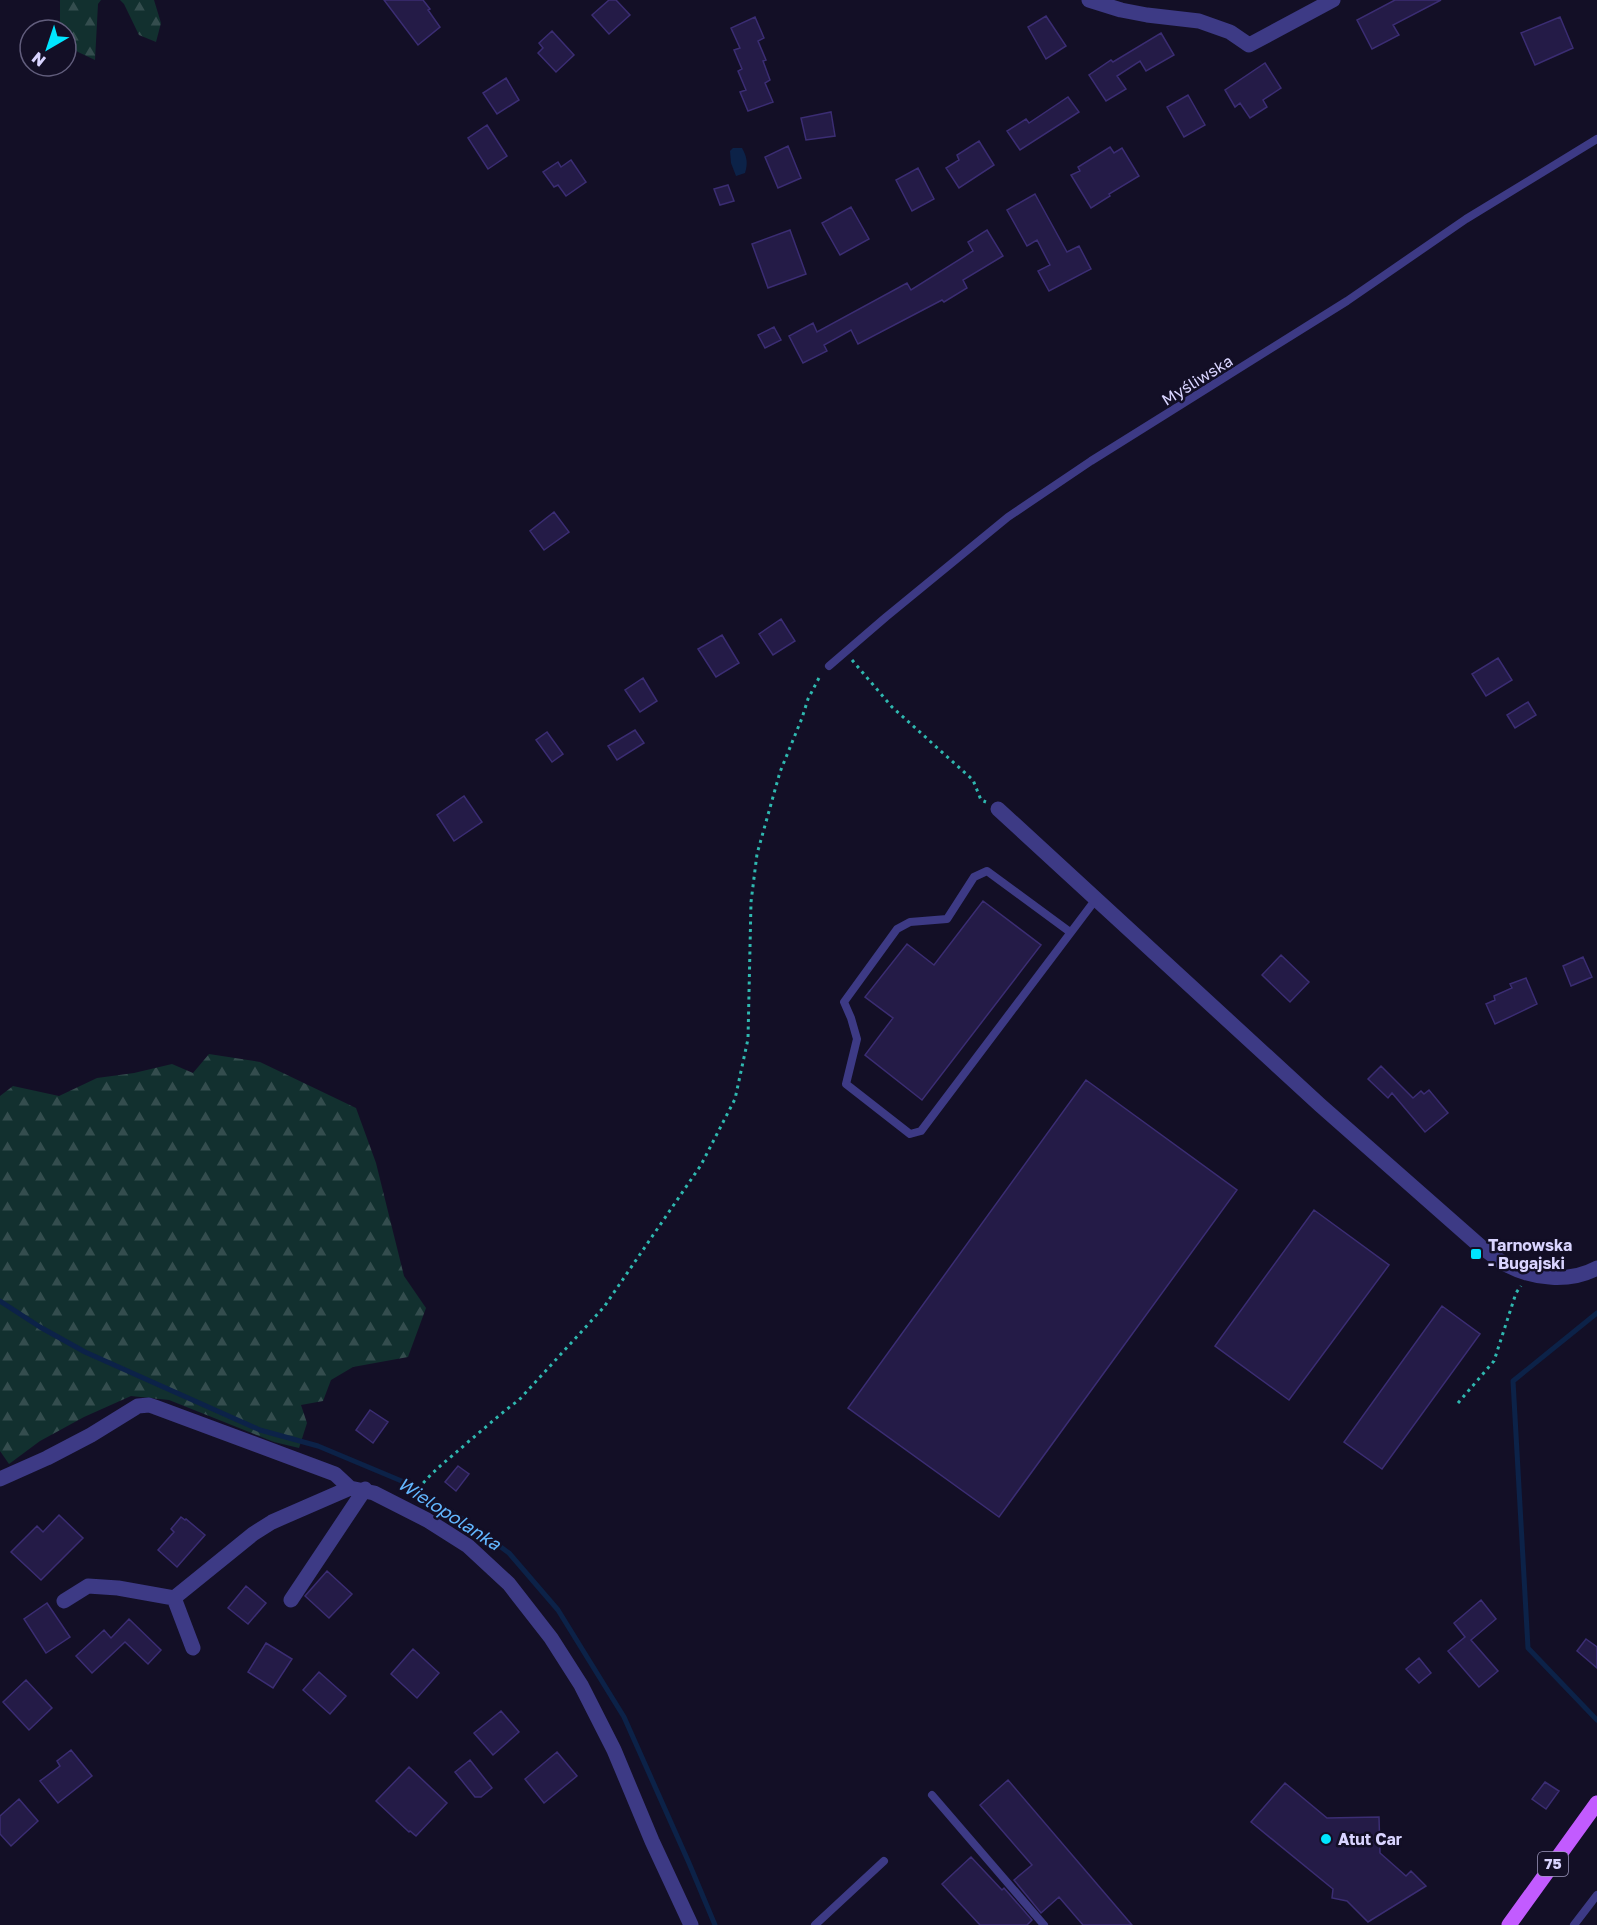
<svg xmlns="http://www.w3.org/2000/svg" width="1597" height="1925" viewBox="0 0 1597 1925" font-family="'Golos Text',sans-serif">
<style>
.forest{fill:url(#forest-firs)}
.water{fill:#0c2248}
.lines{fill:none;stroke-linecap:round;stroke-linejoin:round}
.stream{stroke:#0c2248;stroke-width:5}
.building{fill:#241b47;stroke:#3b2d73;stroke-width:1.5}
.path{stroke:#2fb8b0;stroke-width:3;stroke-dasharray:3 4.5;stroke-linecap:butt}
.lane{stroke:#3d3a85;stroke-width:8}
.street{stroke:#3d3a85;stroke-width:15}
.primary{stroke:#c25bff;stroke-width:15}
.poi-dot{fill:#00e5ff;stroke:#130f26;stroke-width:2}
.labels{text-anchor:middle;stroke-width:5;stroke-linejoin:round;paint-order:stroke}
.shield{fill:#130f26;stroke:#9e99be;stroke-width:1.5}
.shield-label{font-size:15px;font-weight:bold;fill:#d9d4ff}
.street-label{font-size:16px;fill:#d9d4ff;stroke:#130f26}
.poi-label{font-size:16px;font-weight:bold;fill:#d9d4ff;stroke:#130f26;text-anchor:start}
.water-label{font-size:18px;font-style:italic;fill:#62b6ff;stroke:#130f26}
</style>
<defs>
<pattern id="forest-firs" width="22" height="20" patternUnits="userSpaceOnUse" patternTransform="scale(1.5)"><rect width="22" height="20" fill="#12302f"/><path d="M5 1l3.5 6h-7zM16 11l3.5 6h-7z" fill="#344d4e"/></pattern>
</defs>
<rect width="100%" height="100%" fill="#130f26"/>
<path class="forest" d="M60,0H101L98,4L95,60L78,52L66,40V30H62L60,22Z
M120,0H154L161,23L156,42L139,35L124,4Z
M209,1054L260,1062L356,1108L376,1163L404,1276L426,1308L408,1357L353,1367L331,1380L323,1401L301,1405L307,1423L299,1448L274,1442L169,1400L131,1396L84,1417L40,1441L9,1464L0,1451V1096L13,1086L59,1096L97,1078L134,1073L172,1064L193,1073Z"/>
<path class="water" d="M733,148H742C747,157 748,163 745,173L736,176L731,163L730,151Z"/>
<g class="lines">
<path class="stream" d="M0,1301L40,1327L85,1352L260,1430L318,1446L404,1482L463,1519L509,1553L558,1610L624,1717L689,1863L715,1925
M1597,1313L1513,1381L1528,1648L1597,1720"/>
</g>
<path class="building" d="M384,0H423L430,9L428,10L440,27L418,45Z
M609,0H616L630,15L609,34L592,15Z
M1395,0H1441L1393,25L1399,35L1372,49L1357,20Z
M1046,16L1066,46L1046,59L1028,27Z
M755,17L764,38L758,41L766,60L763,61L770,80L765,83L773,102L748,111L740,92L746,90L738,71L742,69L734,50L740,48L731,28Z
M1560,17L1573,48L1535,65L1521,33Z
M552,31L574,55L556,72L538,53L543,48L539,43Z
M1161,33L1174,55L1146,71L1140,61L1117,76L1126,89L1106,101L1089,75L1111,60L1113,62Z
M1265,63L1281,88L1263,100L1267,107L1250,118L1240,103L1235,107L1225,90Z
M506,78L519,100L497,114L483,93Z
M1188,95L1205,125L1184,137L1167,107Z
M1068,97L1079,112L1020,150L1007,131L1026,119L1029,123Z
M831,112L835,136L806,140L801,118Z
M487,125L507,156L488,169L468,138Z
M979,141L994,165L959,188L946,168L959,160L957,155Z
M788,146L801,178L778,188L765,157Z
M1110,147L1114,153L1122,148L1139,176L1109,194L1110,196L1091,208L1071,175L1080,171L1078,167Z
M571,160L586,182L566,196L558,185L554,187L543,172L558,162L561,167Z
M918,168L934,199L912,211L896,180Z
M728,185L734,201L720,205L714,189Z
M1035,194L1067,252L1079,246L1091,269L1049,291L1038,271L1050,265L1037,240L1027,246L1007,210Z
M851,207L869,239L840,255L822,223Z
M790,230L806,274L768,288L752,244Z
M987,230L1003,256L963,280L967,288L944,302L942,300L858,344L851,330L824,345L827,351L803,363L789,336L813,323L817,332L907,283L911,290L973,251L968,242Z
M774,327L781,340L765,348L758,335Z
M554,512L569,532L544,550L530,531Z
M781,619L795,641L773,655L759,634Z
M722,635L739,663L716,677L698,649Z
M1498,658L1512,680L1486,696L1472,674Z
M643,678L657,701L640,712L625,690Z
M1528,702L1536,715L1515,728L1507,715Z
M635,730L644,743L617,760L608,746Z
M547,732L563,754L552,762L536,740Z
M464,796L482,822L454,841L437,815Z
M983,901L1041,945L922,1100L865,1055L893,1018L865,997L907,944L934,965Z
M1281,955L1309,982L1290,1002L1262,975Z
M1583,957L1592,977L1571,986L1563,966Z
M1526,978L1537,1004L1495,1024L1486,1004L1495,1000L1494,996L1512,988L1510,984Z
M1381,1066L1413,1098L1421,1091L1424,1094L1429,1090L1448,1113L1425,1132L1392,1093L1388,1098L1368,1079Z
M1086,1080L1237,1190L999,1517L848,1408Z
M1314,1210L1389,1265L1289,1400L1215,1346Z
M1442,1306L1480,1334L1382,1469L1344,1442Z
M370,1410L388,1422L373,1443L356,1430Z
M458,1466L469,1474L456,1491L445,1482Z
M59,1515L83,1538L41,1580L11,1552L37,1526L43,1532Z
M181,1517L185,1520L186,1519L205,1535L177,1567L158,1550L174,1532L171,1529Z
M327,1571L352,1594L329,1618L305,1596Z
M246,1586L266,1603L248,1624L228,1608Z
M1481,1600L1496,1619L1471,1640L1498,1671L1479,1687L1448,1651L1465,1637L1454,1623Z
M47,1603L70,1637L46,1653L24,1619Z
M129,1619L161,1650L148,1664L125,1642L92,1673L76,1656L104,1630L111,1638Z
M1586,1639L1597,1647V1668L1577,1651Z
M266,1643L292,1659L273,1688L248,1672Z
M413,1649L439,1673L417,1698L391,1674Z
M1419,1658L1431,1673L1419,1683L1406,1669Z
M319,1672L346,1696L330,1714L303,1690Z
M26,1680L52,1708L29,1730L3,1702Z
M501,1711L519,1732L493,1755L474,1733Z
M71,1750L92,1776L58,1803L40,1781L60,1766L57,1761Z
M557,1752L577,1776L544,1803L525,1779Z
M470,1760L492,1788L481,1797H475L455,1772Z
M409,1767L447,1803L416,1836L410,1831L409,1832L376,1801Z
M1008,1780L1132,1925H1083L1059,1897L1041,1913L1014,1880L1032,1865L980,1805Z
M1545,1782L1559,1791L1546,1809L1532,1799Z
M1285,1783L1327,1818L1379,1817L1380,1853L1406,1876L1411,1871L1426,1886L1368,1922L1347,1901L1332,1898L1333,1889L1251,1822Z
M19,1799L38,1821L11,1846L0,1834V1816Z
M971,1857L1002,1890L1004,1888L1032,1920L1027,1925H980L942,1884Z"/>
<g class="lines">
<path class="path" d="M852,660L892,707L973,780L981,800L986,802
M1458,1403L1494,1361L1516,1293L1521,1286
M414,1495C431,1471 447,1461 468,1442C485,1428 501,1413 519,1400L604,1307L701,1165L735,1099L748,1039L751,902L757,854L780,772L802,718L808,699L821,674"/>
<path class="lane" d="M829,666L886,617L1008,517L1091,461L1347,301L1466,219L1597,139
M1070,932L987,871L974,877L947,919L910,922L897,929L844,1002L851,1018L857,1039L846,1084L910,1134L921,1131L1096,899
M932,1795L1044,1925
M815,1925L884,1861
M1574,1925L1597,1895"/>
<path class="street" d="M1089,0L1121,10L1147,15L1199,21L1230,32L1249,45L1333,0
M998,809L1320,1105L1480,1246C1489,1252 1497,1260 1507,1265C1534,1279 1569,1283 1597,1268
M0,1479L47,1458L91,1435L138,1406L149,1405L155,1407L335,1474L350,1488
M174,1598L193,1648
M291,1600L365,1489
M64,1601L88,1586L118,1588L174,1598L253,1534L272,1522L350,1488L374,1493L427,1520L468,1546L509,1584L551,1638L581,1685L614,1750L652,1841L691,1925"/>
<path class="primary" d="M1509,1925L1597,1803"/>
</g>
<g class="poi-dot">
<rect x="1470" y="1248" width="12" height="12" rx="3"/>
<circle cx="1326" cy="1839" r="6"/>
</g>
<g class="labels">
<rect class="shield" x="1538" y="1852" width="30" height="24" rx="4.5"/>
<g class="shield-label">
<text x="1553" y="1869">75</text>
</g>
<g class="street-label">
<text transform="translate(1197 380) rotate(-32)" y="6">Myśliwska</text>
</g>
<g class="poi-label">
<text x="1488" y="1251">Tarnowska<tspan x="1488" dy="18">- Bugajski</tspan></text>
<text x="1338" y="1845">Atut Car</text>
</g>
<g class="water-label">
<text transform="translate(449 1514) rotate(33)" y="6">Wielopolanka</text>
</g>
</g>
<g transform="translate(48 48) rotate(219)"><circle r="28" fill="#130f26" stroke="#625e7d" stroke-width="1.5"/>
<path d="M0-4.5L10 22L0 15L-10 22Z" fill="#00e5ff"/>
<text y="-9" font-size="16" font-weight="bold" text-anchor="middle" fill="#d9d4ff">N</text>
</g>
</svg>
